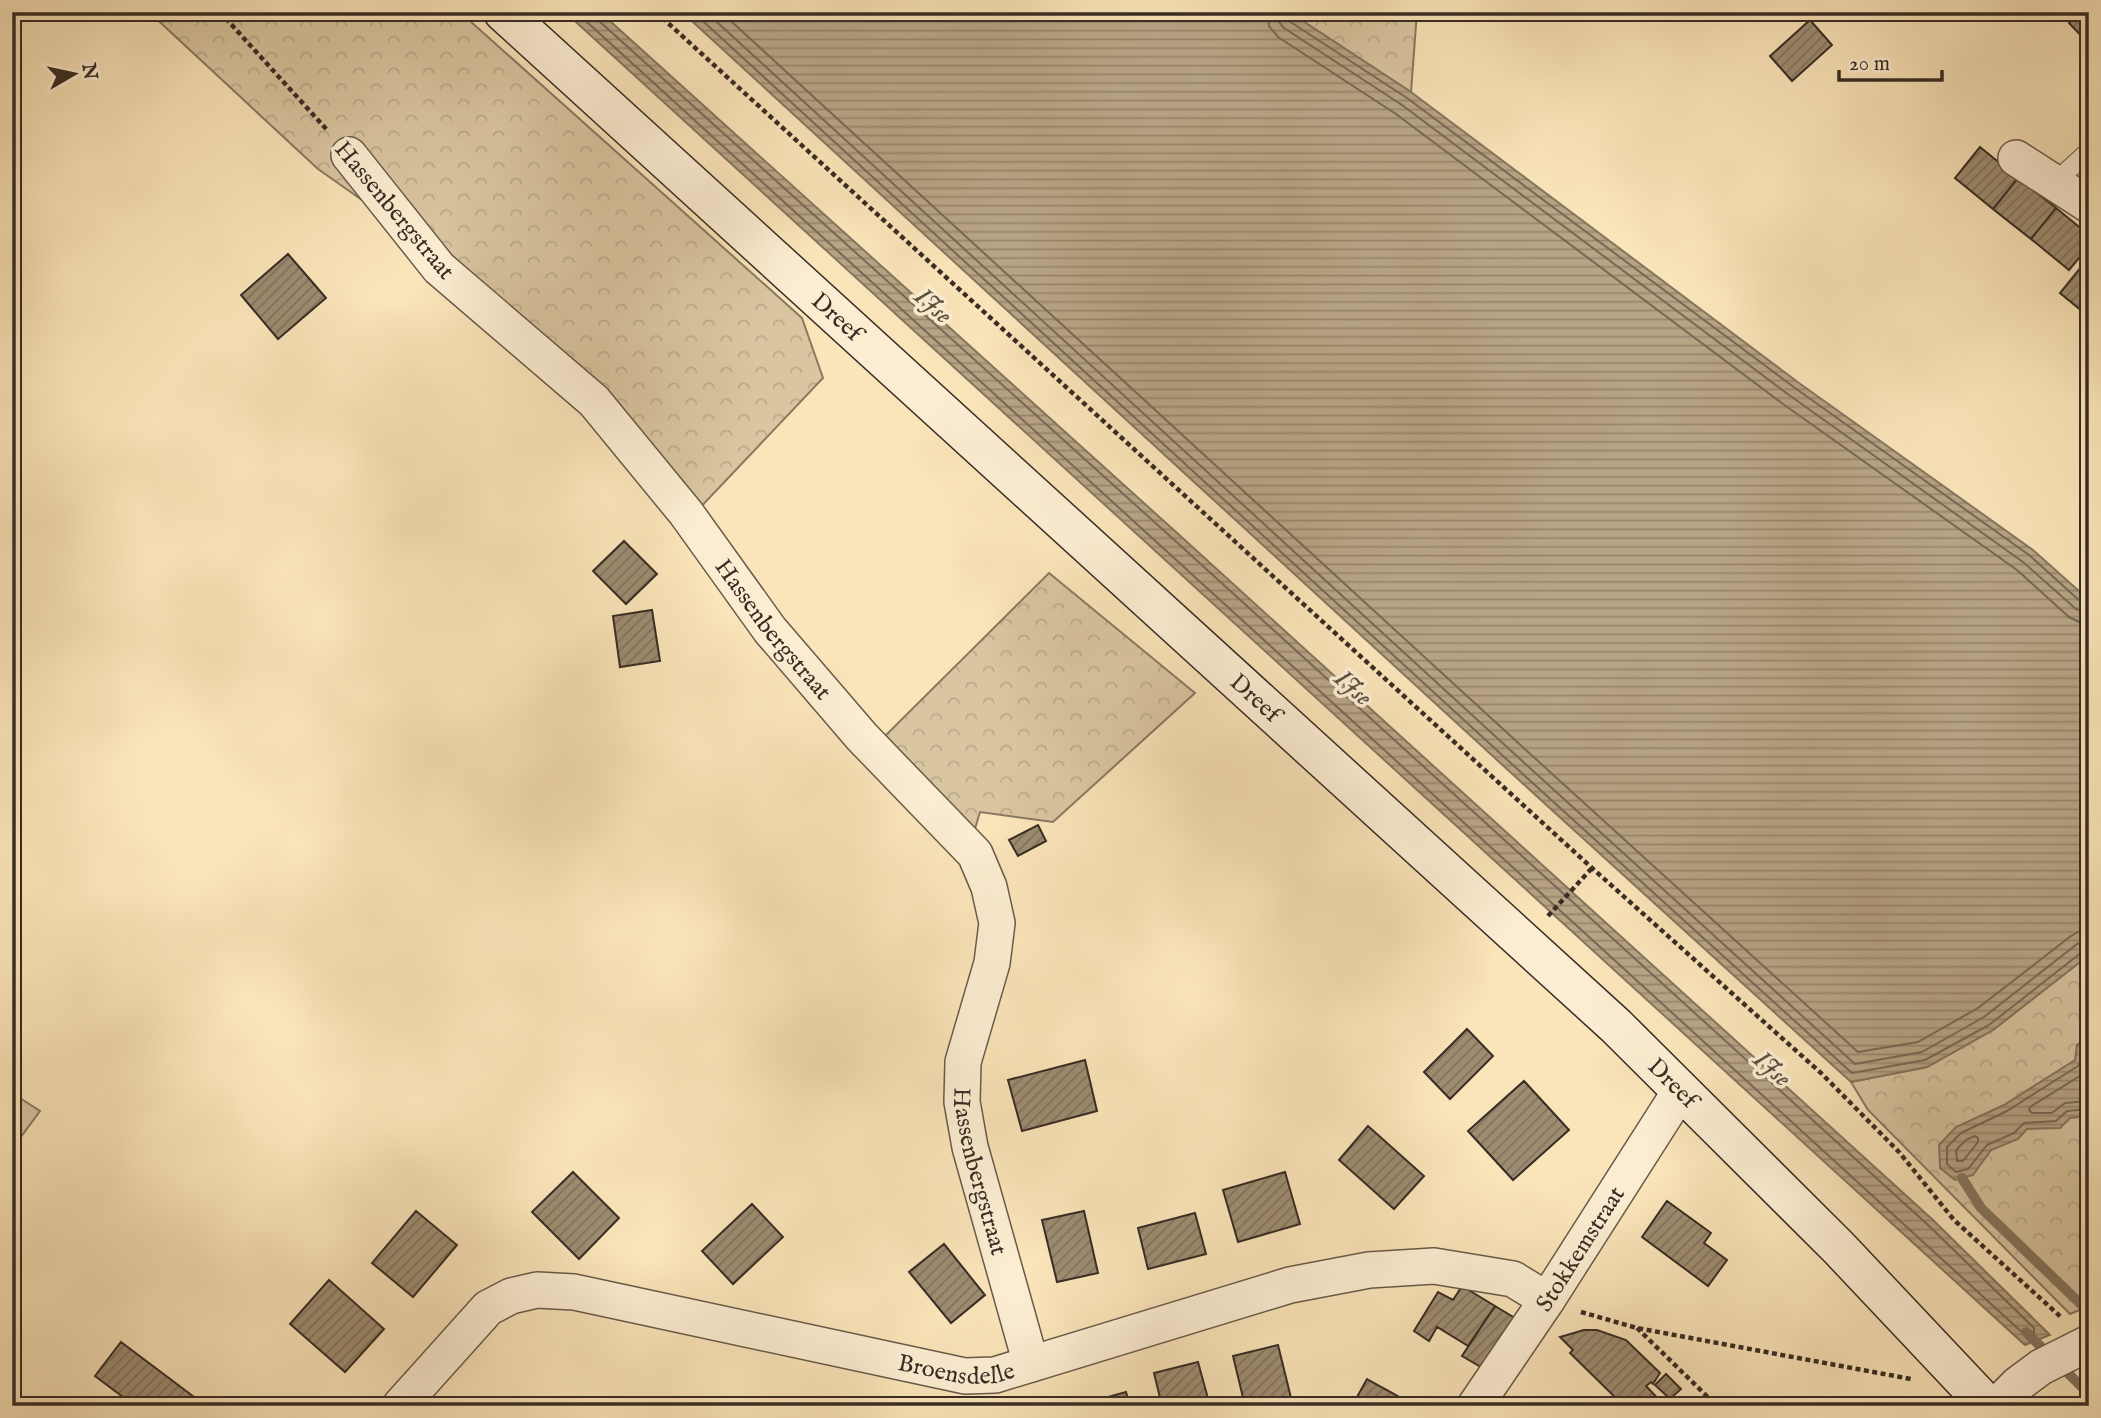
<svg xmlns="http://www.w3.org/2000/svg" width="2101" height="1418" viewBox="0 0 2101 1418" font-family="'IM FELL English',serif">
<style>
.grass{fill:#d9c5a0;stroke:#887862;stroke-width:2}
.forest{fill:url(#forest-crowns);stroke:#887862;stroke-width:2}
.water{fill:url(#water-rules);stroke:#85755f;stroke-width:2}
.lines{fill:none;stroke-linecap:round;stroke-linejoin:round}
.shore{stroke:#786855;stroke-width:2}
.stream{stroke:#85755f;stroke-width:10}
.building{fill:url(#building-hatch);stroke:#382c24;stroke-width:2}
.service-casing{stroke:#685a49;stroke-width:20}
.minor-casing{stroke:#685a49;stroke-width:38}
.secondary-casing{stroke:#382c24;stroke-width:41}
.path{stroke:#382c24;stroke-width:4.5;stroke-dasharray:5 3.5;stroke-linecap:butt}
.service{stroke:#fcedd2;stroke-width:18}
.minor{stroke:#fcedd2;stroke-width:35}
.secondary{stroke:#fcedd2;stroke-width:38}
.labels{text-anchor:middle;stroke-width:7;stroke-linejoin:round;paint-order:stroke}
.street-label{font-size:24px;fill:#382c24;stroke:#fcedd2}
.water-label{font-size:26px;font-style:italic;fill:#5e5041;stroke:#fcedd2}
</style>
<defs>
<pattern id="forest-crowns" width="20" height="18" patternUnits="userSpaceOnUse" patternTransform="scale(1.75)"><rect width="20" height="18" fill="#d9c5a0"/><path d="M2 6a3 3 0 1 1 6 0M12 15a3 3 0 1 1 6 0" fill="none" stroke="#bba98a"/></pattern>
<pattern id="water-rules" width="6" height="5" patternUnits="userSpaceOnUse" patternTransform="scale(1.75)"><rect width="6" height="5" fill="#b8a586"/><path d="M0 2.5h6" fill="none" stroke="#97876d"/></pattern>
<pattern id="building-hatch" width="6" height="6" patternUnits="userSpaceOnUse" patternTransform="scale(1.75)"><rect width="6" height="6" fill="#9d8c71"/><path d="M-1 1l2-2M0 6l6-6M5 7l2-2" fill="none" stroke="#81735d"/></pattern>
</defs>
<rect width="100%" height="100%" fill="#fae4b9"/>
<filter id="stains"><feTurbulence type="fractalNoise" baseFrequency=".00286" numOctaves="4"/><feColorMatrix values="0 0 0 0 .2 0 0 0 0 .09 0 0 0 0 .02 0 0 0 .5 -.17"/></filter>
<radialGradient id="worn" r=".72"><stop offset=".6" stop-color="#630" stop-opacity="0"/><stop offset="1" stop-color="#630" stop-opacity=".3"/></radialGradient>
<path class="grass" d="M12,1093L40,1111L12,1149Z"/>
<path class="forest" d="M149,12H460L802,318L823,378L695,513L423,243L318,169Z
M1289,12H1417L1411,92Z
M1049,573L1195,693L1053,822L980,812L973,835L879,742Z
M2089,955V1306L2070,1314L1868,1110L1851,1082L1927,1067L1993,1030Z"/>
<path class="water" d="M565,12H600L1176,532L1933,1220L2050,1335L2025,1345Z
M682,12H1289L1411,92L1799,383L2033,550L2089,600V955L1993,1030L1927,1067L1851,1082L1509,771Z
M2089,1036V1116L2070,1118L2060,1128L2027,1129L2018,1139L1991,1150L1973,1175L1955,1180L1940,1168L1939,1145L1956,1127L2004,1105L2075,1060L2077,1045Z"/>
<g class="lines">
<path class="shore" d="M576,12L2025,1335L2034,1333V1328L1928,1225L1171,537L599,21L596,12
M693,12L1514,766L1852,1073L1925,1060L1989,1025L2082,952L2089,950
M706,12L1520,759L1855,1064L1922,1052L1984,1017L2077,944L2089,941
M721,12L1527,751L1858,1052L1918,1042L1978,1008L2071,936L2078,932L2089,931
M1267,12L1269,26L1278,37L1396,114L1783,404L2017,570L2069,617L2079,622L2089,623
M1277,12L1279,22L1284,28L1402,105L1789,395L2023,562L2076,609L2089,613
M1286,12L1289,21L1407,98L1795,388L2029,555L2081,602L2089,604
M2089,1045L2084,1049L2082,1061L2078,1066L2007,1111L1961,1133L1947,1147V1164L1956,1172L1968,1169L1987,1145L2014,1133L2024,1123L2056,1121L2067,1111L2089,1109
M2089,1068L2083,1074L2030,1107L2029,1110L2032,1113H2052L2065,1103L2089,1101
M1975,1136L1978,1138V1142L1963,1161H1957L1956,1150L1966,1140Z"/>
<path class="stream" d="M1962,1178L1981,1208L2088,1311
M2026,1332L2085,1390L2089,1403"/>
</g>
<path class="building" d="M2081,12H2089V44L2069,23Z
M1810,20L1832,45L1792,81L1770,56Z
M1980,147L2018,178L1993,209L1955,178Z
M2018,178L2056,208L2031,239L1993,209Z
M2056,208L2089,235V246L2069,270L2031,239Z
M288,254L326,298L278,339L241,295Z
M2089,257V303L2082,311L2060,293Z
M624,541L657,574L626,604L593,571Z
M652,610L660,661L620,667L613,616Z
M1038,825L1046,841L1018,856L1009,840Z
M1467,1029L1493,1056L1450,1099L1424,1072Z
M1085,1060L1097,1111L1022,1131L1008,1080Z
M1524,1081L1569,1130L1513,1180L1468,1131Z
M1368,1126L1424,1176L1394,1209L1339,1160Z
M573,1172L619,1218L579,1259L532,1212Z
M1285,1172L1300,1224L1238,1242L1223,1190Z
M1667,1201L1711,1233L1704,1243L1727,1260L1708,1286L1642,1237Z
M752,1204L783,1237L733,1284L702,1251Z
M416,1211L457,1245L413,1297L372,1263Z
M1084,1211L1098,1273L1057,1282L1042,1220Z
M1195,1213L1206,1254L1148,1269L1138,1228Z
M944,1244L985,1295L951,1323L909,1272Z
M329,1280L384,1329L345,1372L290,1324Z
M1462,1286L1495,1306L1468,1346L1437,1327L1429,1341L1414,1331L1438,1292L1453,1300Z
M1495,1306L1515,1318L1484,1369L1462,1356Z
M1584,1330H1597L1626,1340L1660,1373L1653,1384L1651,1382L1646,1386L1665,1406H1624L1570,1353L1573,1350L1560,1337Z
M121,1342L206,1406H135L95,1376Z
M1278,1345L1293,1406H1245L1233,1356Z
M1198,1362L1210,1406H1162L1154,1373Z
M1666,1374L1681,1389L1670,1399L1655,1385Z
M1367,1379L1414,1405L1352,1406Z
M1126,1392L1130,1406H1076Z"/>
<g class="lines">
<g class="service-casing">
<path id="service" d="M2054,183L2089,151"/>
</g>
<g class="minor-casing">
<g id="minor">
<path id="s1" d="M349,155L439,268L594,401L686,513L770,630L862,737L975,854L989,887L997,923L992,963L963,1062L962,1102L970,1147L1031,1364"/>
<path d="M2016,158L2089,205"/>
<path id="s2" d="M400,1406L488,1308L511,1296L537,1290L574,1292L965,1376L995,1375L1290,1285L1369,1270L1434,1266L1513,1279L1547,1300"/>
<path id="s3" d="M1475,1406L1547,1300L1681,1090"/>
<path d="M1996,1406L2018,1384L2041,1367L2089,1343"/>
</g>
</g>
<g class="secondary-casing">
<g id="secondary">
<path id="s4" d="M503,12L1616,1026L1839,1248L1988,1406"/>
</g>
</g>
<path class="path" d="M220,12L328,131
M656,12L1592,868L1821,1073L1899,1152L1954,1220L2062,1318
M1548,916L1592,868
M1581,1312L1637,1328L1911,1379
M1637,1328L1717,1406"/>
<use href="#service" class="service"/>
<use href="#minor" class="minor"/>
<use href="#secondary" class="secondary"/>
</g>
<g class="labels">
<g class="street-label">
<text transform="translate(395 210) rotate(50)" y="8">Hassenbergstraat</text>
<text dy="8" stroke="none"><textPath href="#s4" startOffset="452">Dreef</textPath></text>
<text dy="8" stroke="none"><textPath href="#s1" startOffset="639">Hassenbergstraat</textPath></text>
<text dy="8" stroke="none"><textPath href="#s4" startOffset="1018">Dreef</textPath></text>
<text dy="8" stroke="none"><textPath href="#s4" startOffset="1586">Dreef</textPath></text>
<text dy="8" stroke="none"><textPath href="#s1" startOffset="1269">Hassenbergstraat</textPath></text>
<text dy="8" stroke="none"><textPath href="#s3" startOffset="189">Stokkemstraat</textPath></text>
<text dy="8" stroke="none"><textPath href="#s2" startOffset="612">Broensdelle</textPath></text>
</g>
<g class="water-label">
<text transform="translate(934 305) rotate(42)" y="9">IJse</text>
<text transform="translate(1354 687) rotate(42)" y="9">IJse</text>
<text transform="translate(1773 1068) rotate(42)" y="9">IJse</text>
</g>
</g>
<rect width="2101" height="1418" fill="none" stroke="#fae4b9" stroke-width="42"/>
<rect x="14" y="14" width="2073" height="1390" fill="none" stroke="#382c24" stroke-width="3.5"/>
<rect x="21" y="21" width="2059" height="1376" fill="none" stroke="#382c24" stroke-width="2"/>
<g transform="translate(74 74) rotate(81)" stroke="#fcedd2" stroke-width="5" paint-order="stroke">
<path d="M0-5L12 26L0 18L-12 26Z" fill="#382c24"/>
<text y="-10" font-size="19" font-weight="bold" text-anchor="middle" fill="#382c24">N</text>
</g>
<path d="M1839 70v10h103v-10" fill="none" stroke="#382c24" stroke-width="3.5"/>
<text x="1849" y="70" font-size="21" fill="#382c24" stroke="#fcedd2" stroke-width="5" paint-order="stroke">20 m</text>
<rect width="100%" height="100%" filter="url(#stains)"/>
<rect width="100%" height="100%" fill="url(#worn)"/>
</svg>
